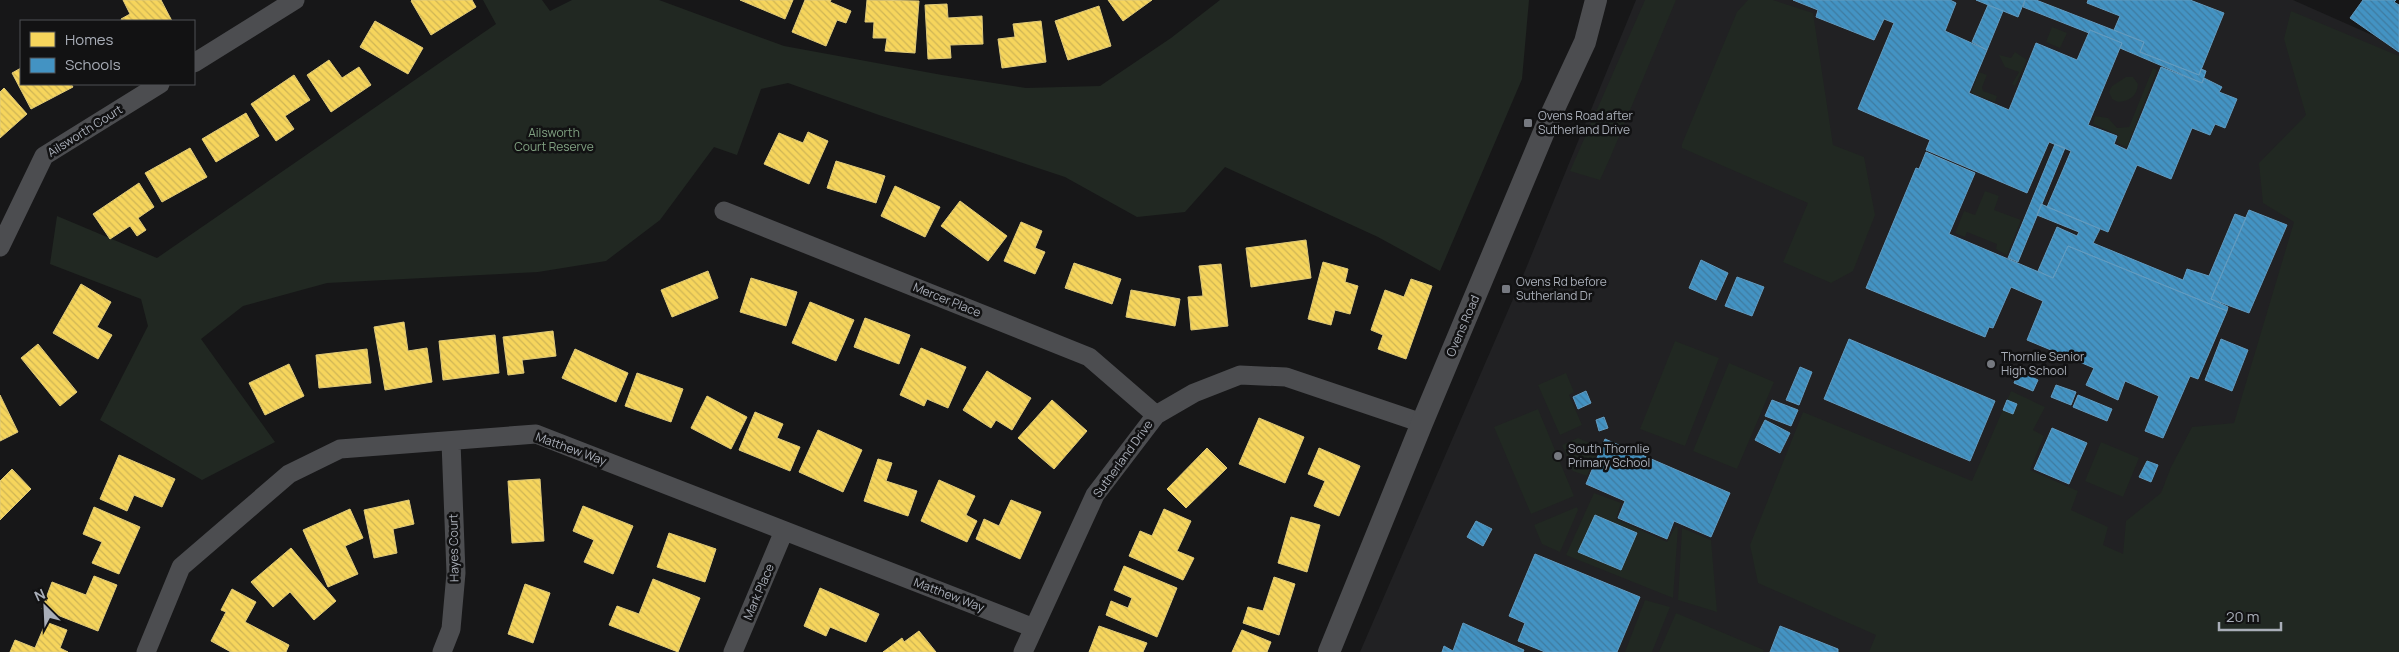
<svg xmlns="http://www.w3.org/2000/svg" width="2399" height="652" viewBox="0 0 2399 652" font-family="Manrope,sans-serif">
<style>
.built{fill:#212123}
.green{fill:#212822}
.homes{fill:url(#homes-back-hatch);stroke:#dfc978}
.schools{fill:url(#schools-back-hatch);stroke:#629bc0}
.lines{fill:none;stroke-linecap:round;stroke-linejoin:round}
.minor{stroke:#4c4d50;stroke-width:19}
.tertiary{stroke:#4c4d50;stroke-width:22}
.poi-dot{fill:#767980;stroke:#121213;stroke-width:2}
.labels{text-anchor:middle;stroke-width:5;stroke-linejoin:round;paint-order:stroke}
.poi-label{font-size:12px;fill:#a9aeb8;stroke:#121213;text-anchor:start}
.street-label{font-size:12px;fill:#a9aeb8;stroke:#121213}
.park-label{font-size:12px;fill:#81a282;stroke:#121213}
</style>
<defs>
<pattern id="homes-back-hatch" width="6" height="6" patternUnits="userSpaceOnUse" patternTransform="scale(1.25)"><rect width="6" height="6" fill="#f6d55c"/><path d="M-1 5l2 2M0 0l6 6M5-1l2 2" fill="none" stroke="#cfb555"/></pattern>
<pattern id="schools-back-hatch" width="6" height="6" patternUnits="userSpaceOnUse" patternTransform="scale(1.25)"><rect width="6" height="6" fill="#4393c3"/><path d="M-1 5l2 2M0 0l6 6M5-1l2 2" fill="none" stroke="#3f7ba0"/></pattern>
</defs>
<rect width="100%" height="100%" fill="#171718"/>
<path class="built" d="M1636,0H2293L2399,47V639L2394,652H1360L1520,283Z"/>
<path class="green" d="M483,0H542L550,11L572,0H659L784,46L942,75L1026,88L1100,86L1171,38L1220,0H1529L1522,79L1440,271L1378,237L1225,167L1185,212L1137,217L1065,177L879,115L788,83L761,89L737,155L714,147L660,220L606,261L538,272L327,283L243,306L201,339L275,442L202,480L100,420L148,326L141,299L50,264L57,216L157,258L496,24Z
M1645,0H1676L1610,158L1600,180L1570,171Z
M1748,0H1773L1813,13L1833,145L1864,157L1875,215L1853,271L1831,283L1783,262L1808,203L1682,148V144L1737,12Z
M2291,11L2399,56V652H1869L1876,635L1758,583L1750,545L1803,412L1972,481L2011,391L2045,407L2033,430L2044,436L2030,470L2078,491L2071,510L2108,527L2103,545L2123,554L2126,521L2161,493L2171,467L2192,427L2234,423L2294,222L2263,203L2259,163L2306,115L2284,39Z
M2052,27L2067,33L2060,48L2046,42Z
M2015,52L2027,60L2015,86L2012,84L2019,72L2005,67L1999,55L2011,58Z
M2153,68L2157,70L2127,147L2117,143L2118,135L2093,124L2095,116L2108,118L2117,128L2129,127Z
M1979,72L1987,75L1982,87L1983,91L1997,96L1995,102L1971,93Z
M2126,77H2133L2138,84C2137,96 2130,101 2118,102L2112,99L2109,92L2112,86Z
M1985,191L1999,196L1994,210L2021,220L2007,255L1996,249L1997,244L1967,232L1965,237L1955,233L1964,211L1975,215Z
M1675,341L1719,358L1685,446L1640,429Z
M1729,363L1774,382L1737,469L1693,451Z
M1566,373L1574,392L1569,395L1582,425L1560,435L1538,385Z
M1538,409L1574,496L1531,514L1494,427Z
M1578,438L1599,447L1587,476L1573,471L1562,445Z
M2101,442L2139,458L2123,497L2085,481Z
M1594,493L1621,503L1616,519L1667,542L1676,526L1678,528L1673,598L1566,555Z
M1577,507L1578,510L1560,552L1542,544L1534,525Z
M1682,528L1711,540L1717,612L1678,600Z
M1645,600L1670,607L1652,652H1625Z
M1676,613L1764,650L1763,652H1659Z"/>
<path class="homes" d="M123,0H161L172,21H122L121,19L130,14Z
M412,0H472L476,7L431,35L411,1Z
M740,0H793L785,19Z
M805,0H831L830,2L851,11L846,23L837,20L826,46L792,32Z
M867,0L919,1L915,53L885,51L887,38H873L874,22H865Z
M1108,0H1152L1123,21Z
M947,4L948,18L982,16L983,44L950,45L951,58L928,59L925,5Z
M1099,6L1111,46L1068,60L1055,21Z
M375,21L423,48L408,74L360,47Z
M1041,21L1046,62L1002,68L998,39L1015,37L1013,24Z
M329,60L342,78L359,67L371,85L331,112L307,75Z
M21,68V84H71L73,87L31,109L12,73Z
M294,75L310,100L285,116L294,129L276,141L251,104Z
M4,88L27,114L0,138V92Z
M246,113L259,136L216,162L202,139Z
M808,132L828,141L809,184L764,164L779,133L803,143Z
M190,148L207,177L162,202L145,173Z
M836,161L885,176L876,203L827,188Z
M139,183L154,207L138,218L146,230L137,236L130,226L110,239L93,214Z
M895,186L940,207L925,237L881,216Z
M960,201L1007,236L988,261L941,226Z
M1021,222L1042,231L1035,248L1045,252L1035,274L1004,261Z
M1306,240L1311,278L1251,287L1246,248Z
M1323,262L1348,269L1345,282L1358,286L1350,314L1335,310L1331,325L1308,319Z
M1074,263L1121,279L1112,304L1065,288Z
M1221,264L1228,326L1191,330L1188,297L1203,296L1199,266Z
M708,271L718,298L672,317L661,290Z
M751,278L797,292L786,326L740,312Z
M1411,279L1432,286L1406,359L1378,349L1383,335L1371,330L1385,290L1404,297Z
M81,284L111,302L97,327L112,335L98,359L53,333Z
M1131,290L1180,299L1175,326L1126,317Z
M810,302L854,320L836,361L792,343Z
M865,318L910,335L899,364L854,347Z
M404,322L408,351L427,348L432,382L385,390L374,327Z
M553,331L556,356L522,360L524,373L508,375L503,337Z
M495,335L499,373L443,380L439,341Z
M38,344L77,392L60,406L21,358Z
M921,348L966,367L948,408L927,399L924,406L900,395Z
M367,349L371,383L319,388L316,355Z
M575,349L628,373L616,402L562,378Z
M289,364L304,396L265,415L249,383Z
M987,371L1031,398L1012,430L996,420L991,428L963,410Z
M637,373L683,389L671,422L625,406Z
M0,395L18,432L0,441Z
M707,396L747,417L731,449L691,428Z
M1052,400L1087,431L1054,469L1018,438Z
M755,412L783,424L777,438L800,447L790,471L739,450Z
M1259,418L1304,437L1285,483L1239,464Z
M818,430L862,450L843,492L799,472Z
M1207,448L1227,468L1186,508L1167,489Z
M1319,448L1360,466L1339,516L1314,506L1325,481L1308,474Z
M119,455L175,479L162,507L134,495L127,511L100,499Z
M878,459L892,463L886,481L917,491L908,516L864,501Z
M12,469L31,489L0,520V481Z
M540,479L544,541L512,543L508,481Z
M939,480L975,496L966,515L977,521L967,542L921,521Z
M409,500L414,524L393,529L397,553L374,558L364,510Z
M1011,500L1041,512L1020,559L976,539L984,519L999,526Z
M583,506L633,526L613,574L584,562L594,540L573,531Z
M94,507L140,527L119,574L92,563L102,542L83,534Z
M350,509L363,538L345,546L358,574L328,587L303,530Z
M1164,509L1191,521L1177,551L1194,558L1183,580L1129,556L1140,531L1152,536Z
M1291,517L1320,525L1307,572L1278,563Z
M669,533L716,549L705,582L657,567Z
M291,548L336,601L314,620L290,592L273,607L251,582Z
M1124,566L1177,588L1157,637L1106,615L1111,601L1128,608L1132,598L1114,590Z
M94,576L117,585L98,631L42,609L52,582L86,595Z
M1274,577L1295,584L1279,635L1243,623L1248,607L1263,611Z
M653,579L700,598L678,652L609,625L617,606L639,614Z
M525,584L550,593L533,643L508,634Z
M820,588L879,614L866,642L830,627L826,636L804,626Z
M232,589L256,602L245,622L289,645L286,652H231L211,641L226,612L221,610Z
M46,622L67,630L60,648L68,652H10L15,640L35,648Z
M1099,626L1147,643L1143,652H1089Z
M1242,630L1271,642L1267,652H1232Z
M919,631L936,652H883L902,638L904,642Z"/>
<path class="schools" d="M1793,0H1950L1956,3L1945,31L1987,50L1969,93L2009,110L2036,43L2077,60L2090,30L2122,43L2088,125L2117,136L2114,144L2127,150L2161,67L2202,83L2204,78L2222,87L2219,92L2237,99L2225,128L2215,124L2210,135L2192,128L2171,179L2137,165L2108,232L2047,207L2071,151L2049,142L2027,193L1926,150L1930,140L1858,109L1894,23L1884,19L1874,40L1816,17L1818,10Z
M1976,0H2025L2018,17Z
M2025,0H2036L2144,42L2140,52L2199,75L2201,69L2206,71L2202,83L2120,48L2122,43L2090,30L2089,33L2023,7Z
M2088,0H2190L2224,13L2199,75L2140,52L2144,42L2114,30L2120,16L2087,3Z
M2363,0H2396L2394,2L2399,5V52L2350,18Z
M1988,5L2003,11L1987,50L1972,42Z
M2055,144L2065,148L2018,262L2008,258Z
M1926,152L1975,173L1949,234L2053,278L2068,246L2227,311L2198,379L2190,376L2163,438L2145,431L2159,396L2125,381L2118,400L2086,385L2094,368L2027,340L2043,301L2011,287L1993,328L1989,327L1985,337L1866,288L1916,168L1919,169Z
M2041,204L2100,229L2093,243L2183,280L2187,269L2209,276L2235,214L2246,218L2211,299L2228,307L2227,311L2068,246L2053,278L2038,271L2057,227L2077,236L2079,232L2037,215Z
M2249,210L2287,225L2249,313L2211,299Z
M1701,260L1728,273L1716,300L1689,288Z
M1737,277L1764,287L1752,316L1725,306Z
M1849,339L1995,401L1970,461L1824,399Z
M2221,339L2248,350L2232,391L2205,380Z
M1800,367L1812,372L1799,405L1786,400Z
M2019,371L2038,380L2033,391L2014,383Z
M2056,385L2076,392L2071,405L2051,397Z
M1586,391L1591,403L1578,409L1573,397Z
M2078,395L2112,409L2107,421L2073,407Z
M1772,400L1798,410L1791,426L1765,416Z
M2007,400L2017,404L2013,414L2003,410Z
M1604,417L1608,428L1599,431L1596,420Z
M1765,420L1790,433L1780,453L1755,440Z
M2052,428L2087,443L2069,484L2034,469Z
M1605,439L1730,493L1711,537L1674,521L1667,539L1618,518L1625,501L1586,484Z
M2147,461L2158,465L2151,482L2139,477Z
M1595,515L1637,533L1621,570L1578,552Z
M1476,521L1492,529L1483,546L1467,537Z
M1535,554L1640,597L1617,652H1545L1518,641L1525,623L1509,616Z
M1463,623L1524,650L1523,652H1442L1444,646L1453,651Z
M1780,626L1838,649V652H1770Z"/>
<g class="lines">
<path class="minor" d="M194,63L295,0
M724,211L1089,357L1156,415
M0,247L44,156L160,84
M146,652L181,567L289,474L340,449L536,434L1034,628
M442,652L451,629L456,573L451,442
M733,652L784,531
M1023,652L1095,495L1156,415L1194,393L1240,375L1286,377L1422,423"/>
<path class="tertiary" d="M1329,652L1422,423L1551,115L1585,42L1596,0"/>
</g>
<g class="poi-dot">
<rect x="1523" y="118" width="10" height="10" rx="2.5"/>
<rect x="1501" y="284" width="10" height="10" rx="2.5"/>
<circle cx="1991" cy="364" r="5"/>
<circle cx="1558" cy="456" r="5"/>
</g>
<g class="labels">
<g class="poi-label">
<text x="1538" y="120">Ovens Road after<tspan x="1538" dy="14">Sutherland Drive</tspan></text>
<text x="1516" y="286">Ovens Rd before<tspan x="1516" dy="14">Sutherland Dr</tspan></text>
<text x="2001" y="361">Thornlie Senior<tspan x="2001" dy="14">High School</tspan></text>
<text x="1568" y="453">South Thornlie<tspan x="1568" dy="14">Primary School</tspan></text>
</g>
<g class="street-label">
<text transform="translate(85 131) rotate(-32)" y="4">Ailsworth Court</text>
<text transform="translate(947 300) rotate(22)" y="4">Mercer Place</text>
<text transform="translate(1463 326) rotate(-67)" y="4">Ovens Road</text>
<text transform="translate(571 449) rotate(20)" y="4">Matthew Way</text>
<text transform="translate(1123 459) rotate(-54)" y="4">Sutherland Drive</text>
<text transform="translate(454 548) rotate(-91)" y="4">Hayes Court</text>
<text transform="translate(759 592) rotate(-67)" y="4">Mark Place</text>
<text transform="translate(949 595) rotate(21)" y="4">Matthew Way</text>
</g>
<g class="park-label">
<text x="554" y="137">Ailsworth<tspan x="554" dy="14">Court Reserve</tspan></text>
</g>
</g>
<rect x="20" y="20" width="175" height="65" fill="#121213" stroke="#4e5055"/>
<rect x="30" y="32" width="25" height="15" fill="#f6d55c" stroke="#4e5055"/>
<text x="65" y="45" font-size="15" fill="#a9aeb8">Homes</text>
<rect x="30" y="58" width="25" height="15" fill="#4393c3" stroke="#4e5055"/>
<text x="65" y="70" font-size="15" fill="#a9aeb8">Schools</text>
<g transform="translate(45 607) rotate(336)" stroke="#121213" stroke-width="4" paint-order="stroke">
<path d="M0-4L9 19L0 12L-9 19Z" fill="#a9aeb8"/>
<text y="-8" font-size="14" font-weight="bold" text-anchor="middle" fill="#a9aeb8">N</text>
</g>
<path d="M2219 622v8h62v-8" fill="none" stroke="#a9aeb8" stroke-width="2.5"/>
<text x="2226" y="622" font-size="15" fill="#a9aeb8" stroke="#121213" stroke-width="4" paint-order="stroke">20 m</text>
</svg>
